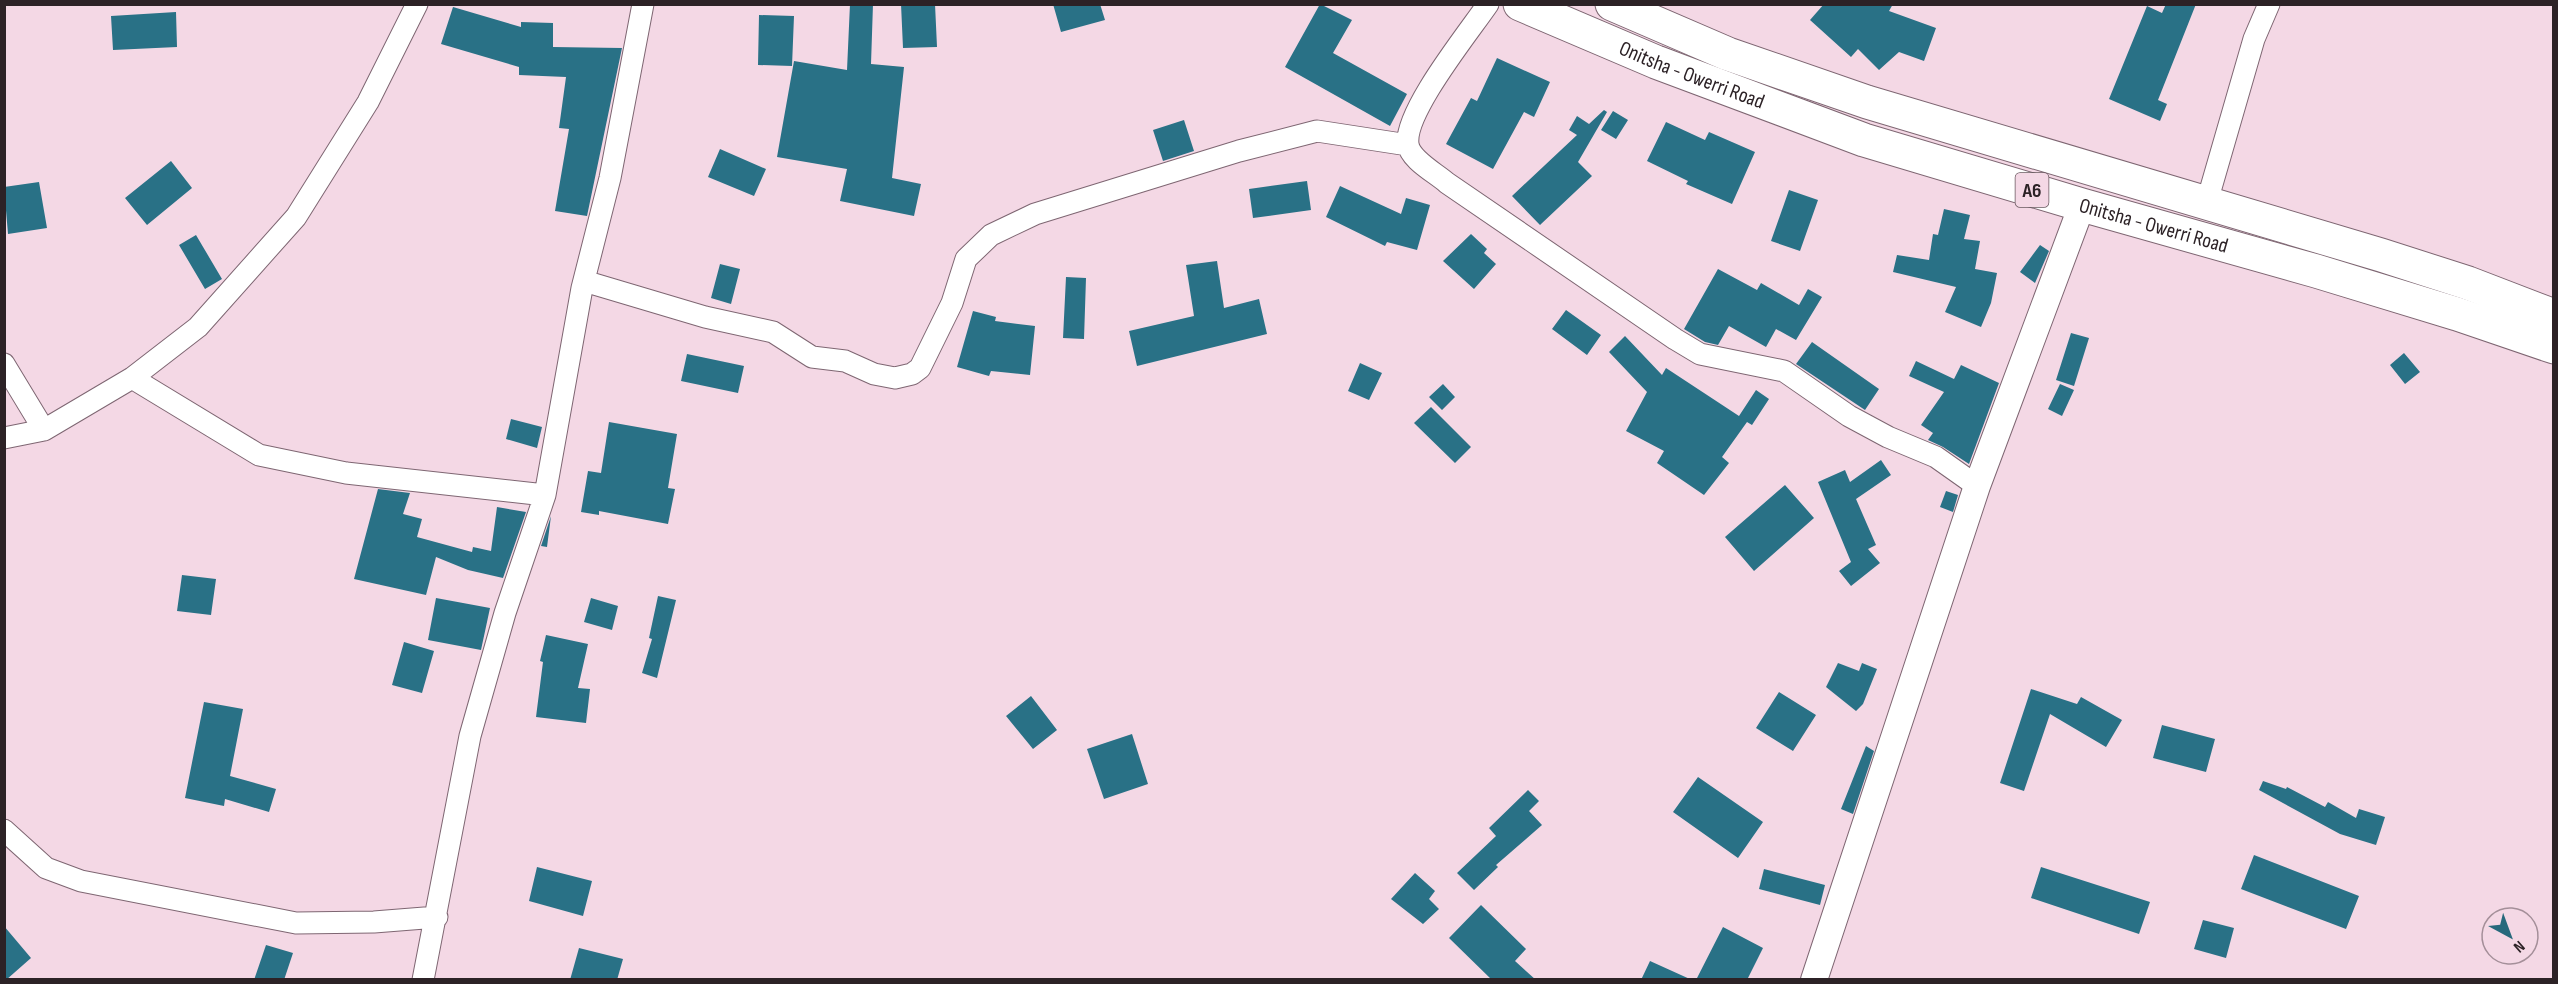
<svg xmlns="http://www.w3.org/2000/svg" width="2558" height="984" viewBox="0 0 2558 984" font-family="'Sofia Sans Condensed',sans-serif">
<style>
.building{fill:#297186}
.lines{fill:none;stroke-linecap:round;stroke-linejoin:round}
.minor-casing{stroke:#7e6672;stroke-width:23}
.tertiary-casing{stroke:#7e6672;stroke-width:28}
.trunk-casing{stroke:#7e6672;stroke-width:35}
.minor{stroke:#fff;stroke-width:21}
.tertiary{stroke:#fff;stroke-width:26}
.trunk{stroke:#fff;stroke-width:33}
.labels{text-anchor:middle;stroke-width:6;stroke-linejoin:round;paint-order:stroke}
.shield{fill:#f4d8e5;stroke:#68595f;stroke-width:1.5}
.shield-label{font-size:20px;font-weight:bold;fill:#2c2226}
.street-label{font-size:21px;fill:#2c2226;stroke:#f4d8e5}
</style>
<rect width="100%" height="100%" fill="#f4d8e5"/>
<path class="building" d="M850,4H873L871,64L904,67L892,178L921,184L914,216L840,201L847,169L777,157L794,61L847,70Z
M901,4H935L937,47L903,48Z
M1053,4H1100L1105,20L1061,32Z
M1320,4L1352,20L1333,53L1407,94L1390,126L1285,67Z
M1824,4H1893L1889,11L1936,28L1924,61L1899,52L1879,70L1858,49L1851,57L1810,20Z
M2166,4H2196L2158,100L2167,104L2160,121L2109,99L2147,6L2162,13Z
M453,7L521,27V22L553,23V47L622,48L587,216L555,211L569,129L559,128L566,77L519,75V67L441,44Z
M176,12L177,47L113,50L111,16Z
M759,15L794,16L792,66L758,65Z
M1497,58L1550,82L1534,117L1524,112L1493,169L1446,144L1471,98L1477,101Z
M1604,110L1607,112L1578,162L1592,176L1540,225L1512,196L1577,135L1569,130L1577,116L1589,124Z
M1613,111L1628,120L1616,139L1601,130Z
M1184,120L1194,151L1163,161L1153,130Z
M1666,122L1705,140L1709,132L1755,152L1732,204L1686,184L1688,181L1647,161Z
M720,149L766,169L754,196L708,177Z
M171,161L192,188L147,225L125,198Z
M1307,181L1311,210L1253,218L1249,189Z
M39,182L47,228L8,234L4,187Z
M1340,186L1401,214L1406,198L1430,205L1417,250L1387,242L1385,246L1326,217Z
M1789,190L1818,200L1800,251L1771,241Z
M1944,209L1970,215L1964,239L1980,241L1975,269L1997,273L1991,303L1981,327L1945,312L1956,287L1893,272L1897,255L1929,260L1933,234L1938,235Z
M1471,234L1487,249L1484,253L1496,264L1474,289L1443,261Z
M196,235L222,279L205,289L179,245Z
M2040,245L2049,251L2035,283L2020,272Z
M1217,261L1224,308L1259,299L1267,334L1137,366L1129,331L1194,316L1186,265Z
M720,264L740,269L731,304L711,298Z
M1718,269L1757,290L1761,283L1799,305L1808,289L1822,297L1796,340L1776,329L1766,347L1729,326L1718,345L1705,342L1684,329Z
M1066,277L1086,278L1084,339L1063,338Z
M1566,310L1601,335L1587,355L1552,329Z
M973,311L996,317L995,321L1035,326L1030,375L991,371L989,376L957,367Z
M2071,333L2089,338L2074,386L2056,380Z
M1625,336L1662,375L1666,368L1739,416L1756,390L1769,399L1752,425L1747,422L1722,457L1729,463L1704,495L1657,463L1664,451L1626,431L1647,392L1609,352Z
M1812,342L1879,389L1865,410L1796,364Z
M2404,353L2420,372L2405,384L2390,365Z
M687,354L744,366L738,393L681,381Z
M1916,361L1954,379L1961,365L1999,383L1969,464L1943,447L1928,440L1933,433L1921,425L1944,392L1909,376Z
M1360,363L1382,373L1369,400L1348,391Z
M1443,384L1455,397L1442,410L1429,397Z
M2060,384L2074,390L2062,416L2048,409Z
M1431,407L1471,447L1455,463L1414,423Z
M511,419L542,427L537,448L506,439Z
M609,422L677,434L668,488L675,489L668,524L599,511V515L581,512L588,471L601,473Z
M1881,460L1891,475L1856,499L1876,545L1868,549L1880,563L1851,586L1839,571L1851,562L1818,482L1845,470L1850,482Z
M1785,485L1814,518L1754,571L1725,537Z
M378,489L410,493L403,514L422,519L417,537L472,552L473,547L491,551L497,507L526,512L503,578L468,570L436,557L426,595L354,579Z
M1946,491L1958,495L1953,512L1940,507Z
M551,516L547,547L541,546Z
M182,575L216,579L211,615L177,611Z
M658,596L676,600L657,678L642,673L652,639L649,638Z
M436,598L490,608L481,650L428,640Z
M591,598L618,606L612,630L584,622Z
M546,635L588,644L578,688L590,689L586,723L536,717L543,662L540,661Z
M404,642L434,651L422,693L392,685Z
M1838,663L1859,671L1862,663L1877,669L1863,704L1856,711L1826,687Z
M2031,689L2077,704L2081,697L2122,720L2106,747L2050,714L2024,791L2000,783Z
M1779,692L1816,715L1793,751L1756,728Z
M1031,696L1057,730L1033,749L1006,716Z
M204,702L243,709L230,776L276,789L269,812L225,799L224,806L185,798Z
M2162,725L2215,739L2206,772L2153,758Z
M1132,734L1148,784L1104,799L1087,749Z
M1866,746L1874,751L1853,814L1841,809Z
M1698,777L1763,822L1738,858L1673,812Z
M2263,781L2286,789L2287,787L2325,807L2328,802L2356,818L2359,809L2385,817L2376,845L2340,834L2259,790Z
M1528,790L1539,801L1529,811L1542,825L1496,865L1498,867L1474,890L1457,873L1496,836L1489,828Z
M2254,855L2359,896L2346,929L2241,889Z
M537,867L592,881L583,916L529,901Z
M2041,867L2150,902L2139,934L2031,898Z
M1764,869L1825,885L1820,905L1759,889Z
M1415,873L1435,891L1429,899L1439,909L1423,924L1391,899Z
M1481,905L1526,949L1515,961L1536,980H1492L1449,938Z
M2203,920L2234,928L2226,958L2194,949Z
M4,926L31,958L6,980H4Z
M1723,927L1763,948L1747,980H1696Z
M266,945L293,953L284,980H254Z
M579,948L623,959L617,980H570Z
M1650,961L1692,980H1641Z"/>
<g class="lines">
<g class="minor-casing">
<path id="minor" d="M1488,4C1469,32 1404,112 1408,144C1410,160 1436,173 1447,183L1675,339L1700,354L1784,371L1849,416L1888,437L1936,457L1977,486
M2206,205L2254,39L2269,4
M584,281L705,317L773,332L812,357L845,361L874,374L895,378L912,374L920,368L952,303L966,259L991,235L1035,214L1239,151L1317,131L1408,145
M4,364L44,430
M132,378L259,455L346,473L545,495
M4,438L44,430L132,378L198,327L296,217L368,102L417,4
M4,830L46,868L81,881L296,923L374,922L437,917
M423,980L470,736L505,613L545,495L582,288L610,178L643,4"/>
</g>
<g class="tertiary-casing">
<path id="tertiary" d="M1814,980L1977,486L2082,205"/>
</g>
<g class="trunk-casing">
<g id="trunk">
<path id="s1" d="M1520,4L1656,62L1864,140L2082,205L2316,271L2457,314L2554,347"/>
<path d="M1612,4L1728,54L1867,102L2381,255L2468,283L2554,316"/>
</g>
</g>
<use href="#minor" class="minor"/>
<use href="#tertiary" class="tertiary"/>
<use href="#trunk" class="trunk"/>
</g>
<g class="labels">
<rect class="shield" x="2015.5" y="173" width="33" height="34" rx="4.5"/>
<g class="shield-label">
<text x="2032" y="197">A6</text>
</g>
<g class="street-label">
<text dy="7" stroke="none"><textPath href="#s1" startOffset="186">Onitsha - Owerri Road</textPath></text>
<text dy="7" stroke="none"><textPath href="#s1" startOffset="672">Onitsha - Owerri Road</textPath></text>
</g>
</g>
<rect width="2558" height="984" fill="none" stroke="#2c2226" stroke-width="12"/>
<g transform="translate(2510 936) rotate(139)"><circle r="28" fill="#f4d8e5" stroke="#a48f99" stroke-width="1.5"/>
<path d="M0-4.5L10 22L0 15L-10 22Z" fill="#27697c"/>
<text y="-9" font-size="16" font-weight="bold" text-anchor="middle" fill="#2c2226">N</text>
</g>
</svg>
